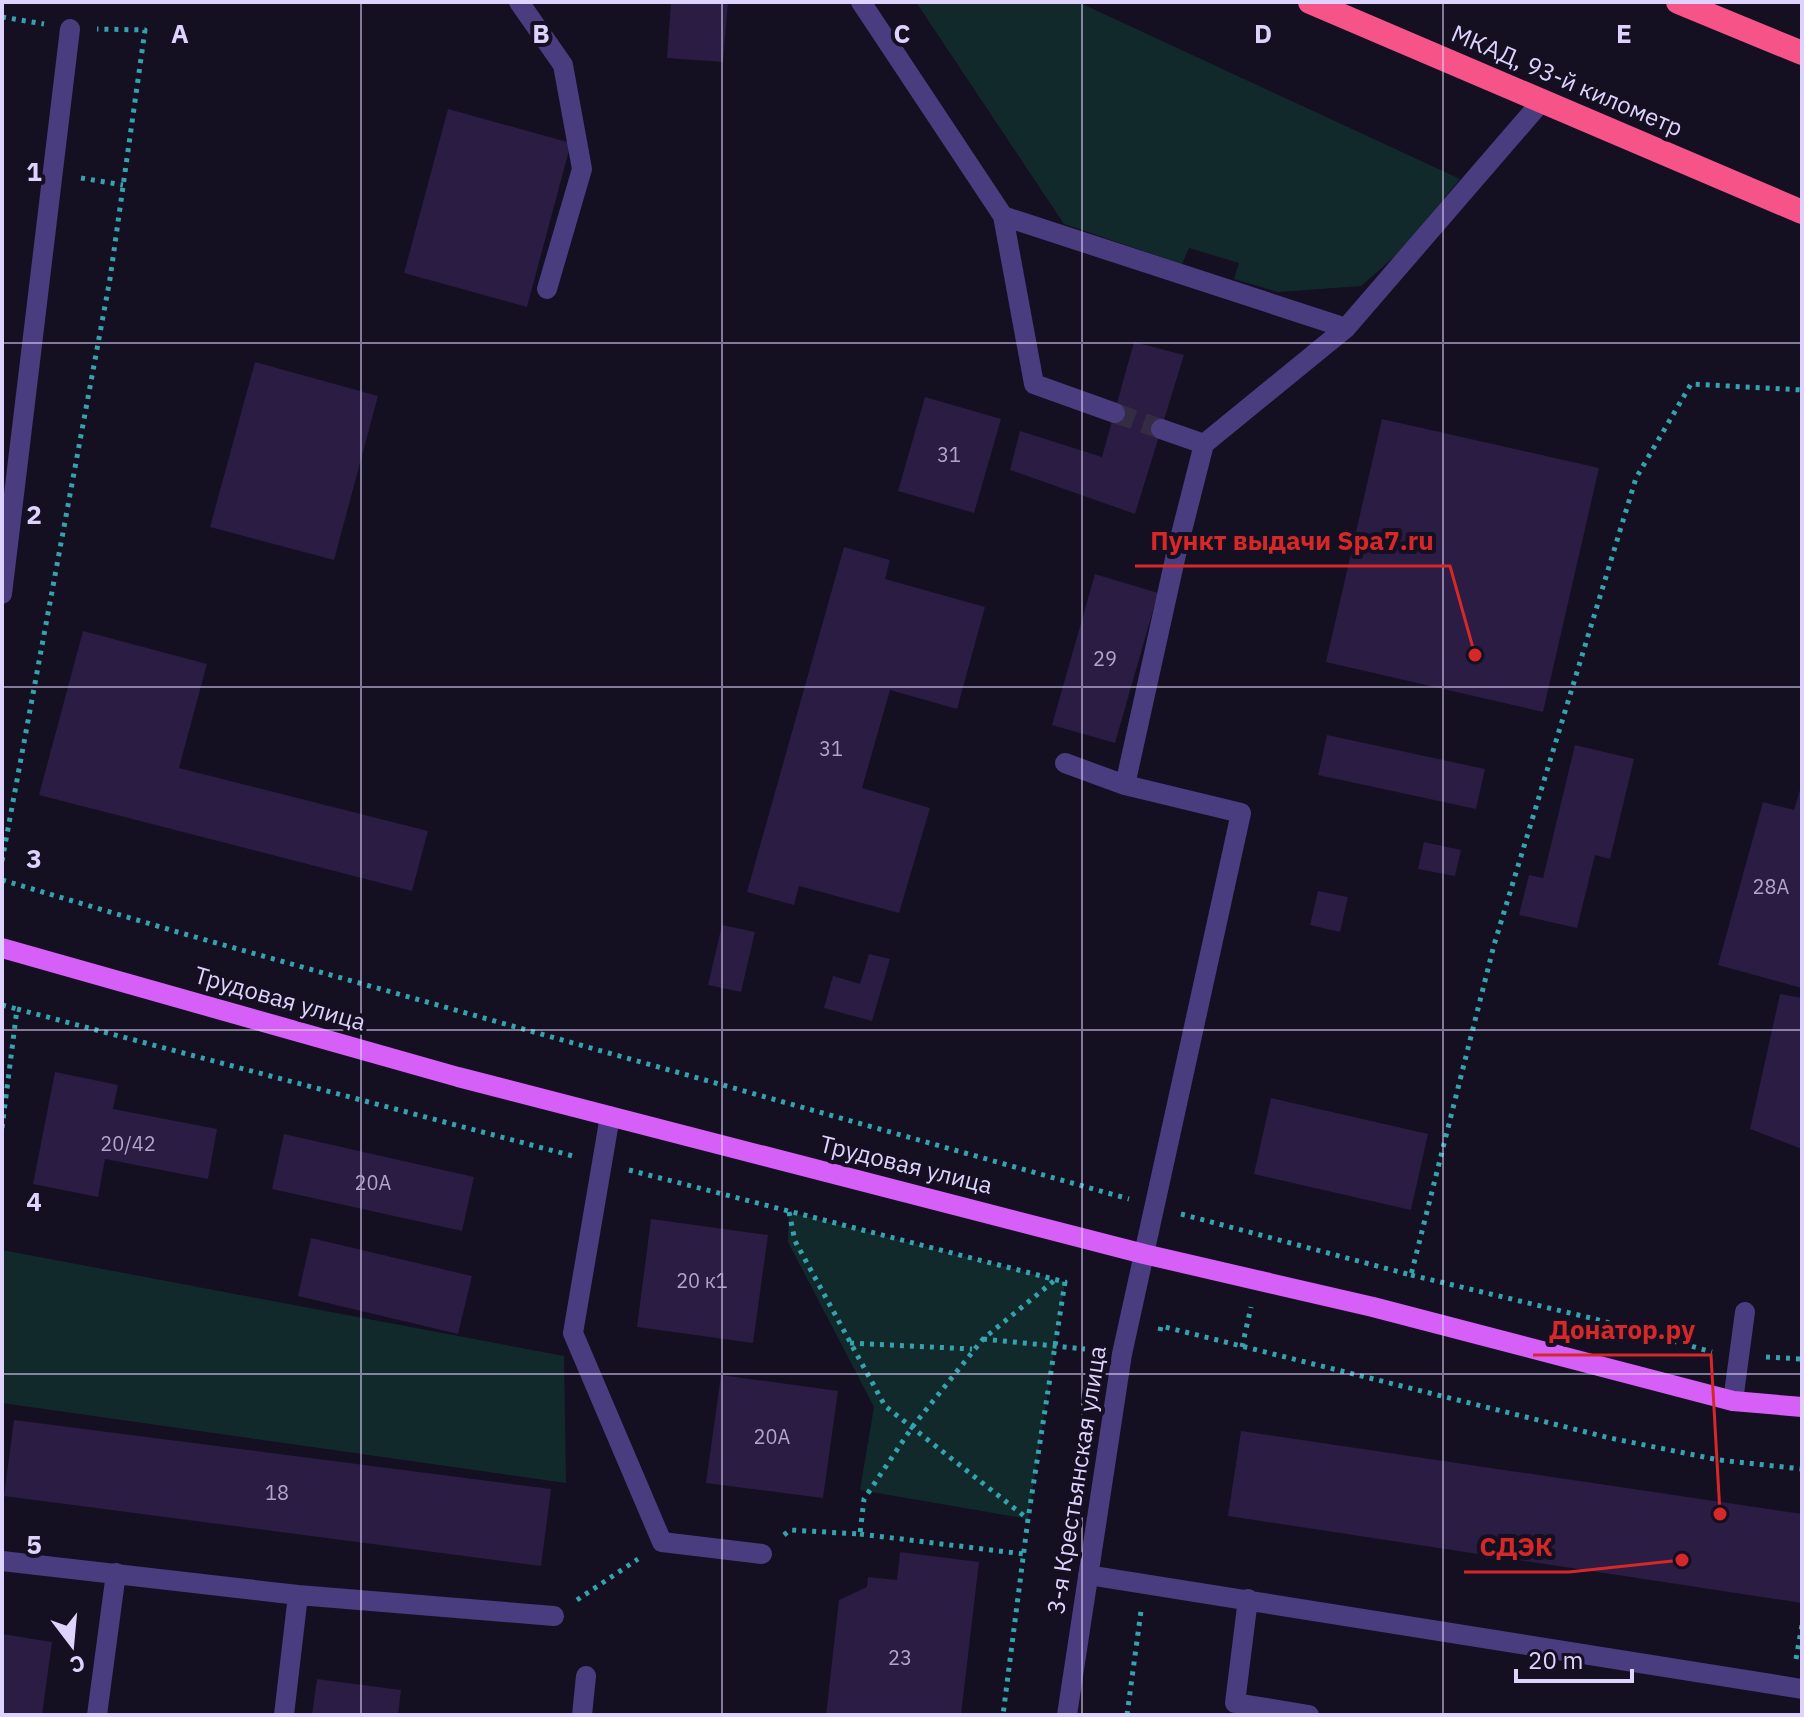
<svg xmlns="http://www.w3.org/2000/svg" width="1804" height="1717" viewBox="0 0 1804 1717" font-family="'IBM Plex Sans',sans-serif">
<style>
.green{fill:#12292c}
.building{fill:#2a1c42}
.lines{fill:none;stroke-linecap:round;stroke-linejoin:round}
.minor-tunnel{stroke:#332c43;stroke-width:20;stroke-dasharray:20 10;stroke-linecap:butt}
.path{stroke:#35a3ae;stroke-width:5;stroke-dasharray:4 6;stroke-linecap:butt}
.minor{stroke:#493c7f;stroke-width:20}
.major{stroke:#d65ff7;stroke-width:20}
.highway{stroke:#f65489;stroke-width:24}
.grid{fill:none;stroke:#ded3fd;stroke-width:2;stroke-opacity:0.55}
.labels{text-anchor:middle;stroke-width:8;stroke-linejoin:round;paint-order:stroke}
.number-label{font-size:20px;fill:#b1a5ce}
.street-label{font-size:24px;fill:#ded3fd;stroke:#150f22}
.grid-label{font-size:26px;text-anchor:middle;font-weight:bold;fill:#ded3fd;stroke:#150f22;stroke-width:8;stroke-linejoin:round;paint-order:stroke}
.leader{fill:none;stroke:#d62828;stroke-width:3}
.callout-dot{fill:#d62828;stroke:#150f22;stroke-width:3}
.callout-label{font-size:26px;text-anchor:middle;font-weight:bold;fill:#d62828;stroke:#150f22;stroke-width:8;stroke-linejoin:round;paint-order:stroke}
</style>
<rect width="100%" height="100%" fill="#150f22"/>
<path class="green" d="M916,2H1078L1460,179L1403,249L1361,286L1278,292L1234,279L1239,263L1189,248L1182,264L1064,224Z
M789,1212L1065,1282L1028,1519L860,1490L874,1407L788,1242Z
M2,1250L564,1356L566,1483L2,1403Z"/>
<path class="building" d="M671,2H728L723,62L667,58Z
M448,109L571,143L527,307L404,273Z
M1134,342L1184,355L1135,514L1010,470L1020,431L1102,457Z
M255,362L378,396L334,560L210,527Z
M925,397L1001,419L974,513L898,491Z
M1382,419L1599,468L1543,712L1326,662Z
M844,547L890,560L885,579L985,607L957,709L890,690L862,788L930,808L899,913L799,886L794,905L747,892Z
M1095,574L1158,593L1115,743L1052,725Z
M83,631L207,664L179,768L428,831L412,891L39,795Z
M1327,735L1485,769L1476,809L1318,775Z
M1575,745L1634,759L1610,859L1595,855L1577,928L1519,915L1529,875L1543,878Z
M1802,783V988L1718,965L1763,802L1794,810Z
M1424,842L1461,850L1455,876L1418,869Z
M1318,891L1348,897L1340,932L1310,925Z
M722,925L755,932L741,992L708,985Z
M869,954L890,959L872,1021L824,1008L833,976L860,984Z
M1780,994L1802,998V1149L1750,1129Z
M55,1072L118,1085L113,1109L217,1129L208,1179L105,1159L98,1197L33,1184Z
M1271,1098L1428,1134L1411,1210L1254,1174Z
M284,1134L474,1177L462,1231L272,1189Z
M651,1219L768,1235L753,1343L637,1327Z
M311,1238L472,1276L458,1334L298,1296Z
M721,1375L838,1391L823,1498L706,1483Z
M14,1420L551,1489L541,1566L4,1496Z
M1241,1431L1802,1514V1603L1228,1516Z
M900,1552L979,1562L961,1715H826L839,1600L867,1587L868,1577L897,1580Z
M2,1634L52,1642L42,1715H2Z
M317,1679L401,1690L398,1715H312Z"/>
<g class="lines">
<path class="minor-tunnel" d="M1115,413L1161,429"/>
<path class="path" d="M2,17L44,24
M81,178L123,185
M2,861L110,279L145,30L97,29
M2,880L181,933L1129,1199
M2,1005L17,1009
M2,1128L17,1009L573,1156
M629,1170L1065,1282L1028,1519L1003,1715
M789,1212L795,1241L885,1406L1028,1519
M1181,1214L1411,1275L1494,945L1636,478L1691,384L1802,390
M1411,1275L1595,1319L1712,1352
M1160,1331L1161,1326L1610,1438L1719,1460L1802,1469
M983,1339L1085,1349
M850,1343L972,1349
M1242,1347L1251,1307
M1766,1357L1802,1359
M860,1534L1024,1554
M784,1535L790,1530L860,1534L864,1499L913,1426L983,1339L1055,1280
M577,1600L638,1559
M1796,1659L1802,1625
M1127,1715L1141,1611"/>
<path class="minor" d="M519,2L563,65L582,169L547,289
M861,2L1003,216L1346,328
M1003,216L1034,384L1115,413
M1161,429L1204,444
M2,594L70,29
M1065,763L1125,785L1241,813L1122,1354L1067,1715
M1125,785L1177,550L1204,444L1346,328L1542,101
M610,1116L573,1333L662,1542L762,1554
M1733,1401L1745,1312
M2,1561L298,1595L554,1616
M1088,1575L1802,1689
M1248,1599L1235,1703L1309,1715
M97,1715L116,1573
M284,1715L298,1595
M582,1715L586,1676"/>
<path class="major" d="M2,948L458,1077L1144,1254L1373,1307L1733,1401L1802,1407"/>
<path class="highway" d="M1310,2L1802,212
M1678,2L1802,53"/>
</g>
<path class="grid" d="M361,2V1715M722,2V1715M1082,2V1715M1443,2V1715M2,343H1802M2,687H1802M2,1030H1802M2,1374H1802"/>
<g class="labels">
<g class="number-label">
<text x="949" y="462">31</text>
<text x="1105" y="666">29</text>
<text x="831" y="756">31</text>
<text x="1771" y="894">28А</text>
<text x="128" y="1151">20/42</text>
<text x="373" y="1190">20А</text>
<text x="702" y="1288">20 к1</text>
<text x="772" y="1444">20А</text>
<text x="277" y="1500">18</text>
<text x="900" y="1665">23</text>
</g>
<g class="street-label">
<text transform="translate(1567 81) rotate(23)" y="8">МКАД, 93-й километр</text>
<text transform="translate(280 999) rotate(16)" y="8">Трудовая улица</text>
<text transform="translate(906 1165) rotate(14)" y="8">Трудовая улица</text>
<text transform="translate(1077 1480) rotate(-81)" y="8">3-я Крестьянская улица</text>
</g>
</g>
<g class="grid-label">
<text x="180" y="43">A</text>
<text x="541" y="43">B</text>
<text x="902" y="43">C</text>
<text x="1263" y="43">D</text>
<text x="1624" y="43">E</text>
<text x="34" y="181">1</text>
<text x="34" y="524">2</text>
<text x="34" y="868">3</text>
<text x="34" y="1211">4</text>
<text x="34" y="1554">5</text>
</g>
<path class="leader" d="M1475 655L1450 566H1135M1720 1514L1711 1355H1533M1682 1560L1569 1572H1464"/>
<g class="callout-dot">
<circle cx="1475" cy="655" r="8"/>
<circle cx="1720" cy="1514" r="8"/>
<circle cx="1682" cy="1560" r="8"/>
</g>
<g class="callout-label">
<text x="1292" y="550">Пункт выдачи Spa7.ru</text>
<text x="1622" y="1339">Донатор.ру</text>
<text x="1516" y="1556">СДЭК</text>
</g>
<rect width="1804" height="1717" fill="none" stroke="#ded3fd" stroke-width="8"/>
<g transform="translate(72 1645) rotate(164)" stroke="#150f22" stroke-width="6" paint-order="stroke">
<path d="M0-6L14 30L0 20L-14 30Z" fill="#ded3fd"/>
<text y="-12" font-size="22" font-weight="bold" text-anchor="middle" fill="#ded3fd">С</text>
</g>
<path d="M1516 1669v12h116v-12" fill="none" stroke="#ded3fd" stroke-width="4"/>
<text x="1528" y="1669" font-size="24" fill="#ded3fd" stroke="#150f22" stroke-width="6" paint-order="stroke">20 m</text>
</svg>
